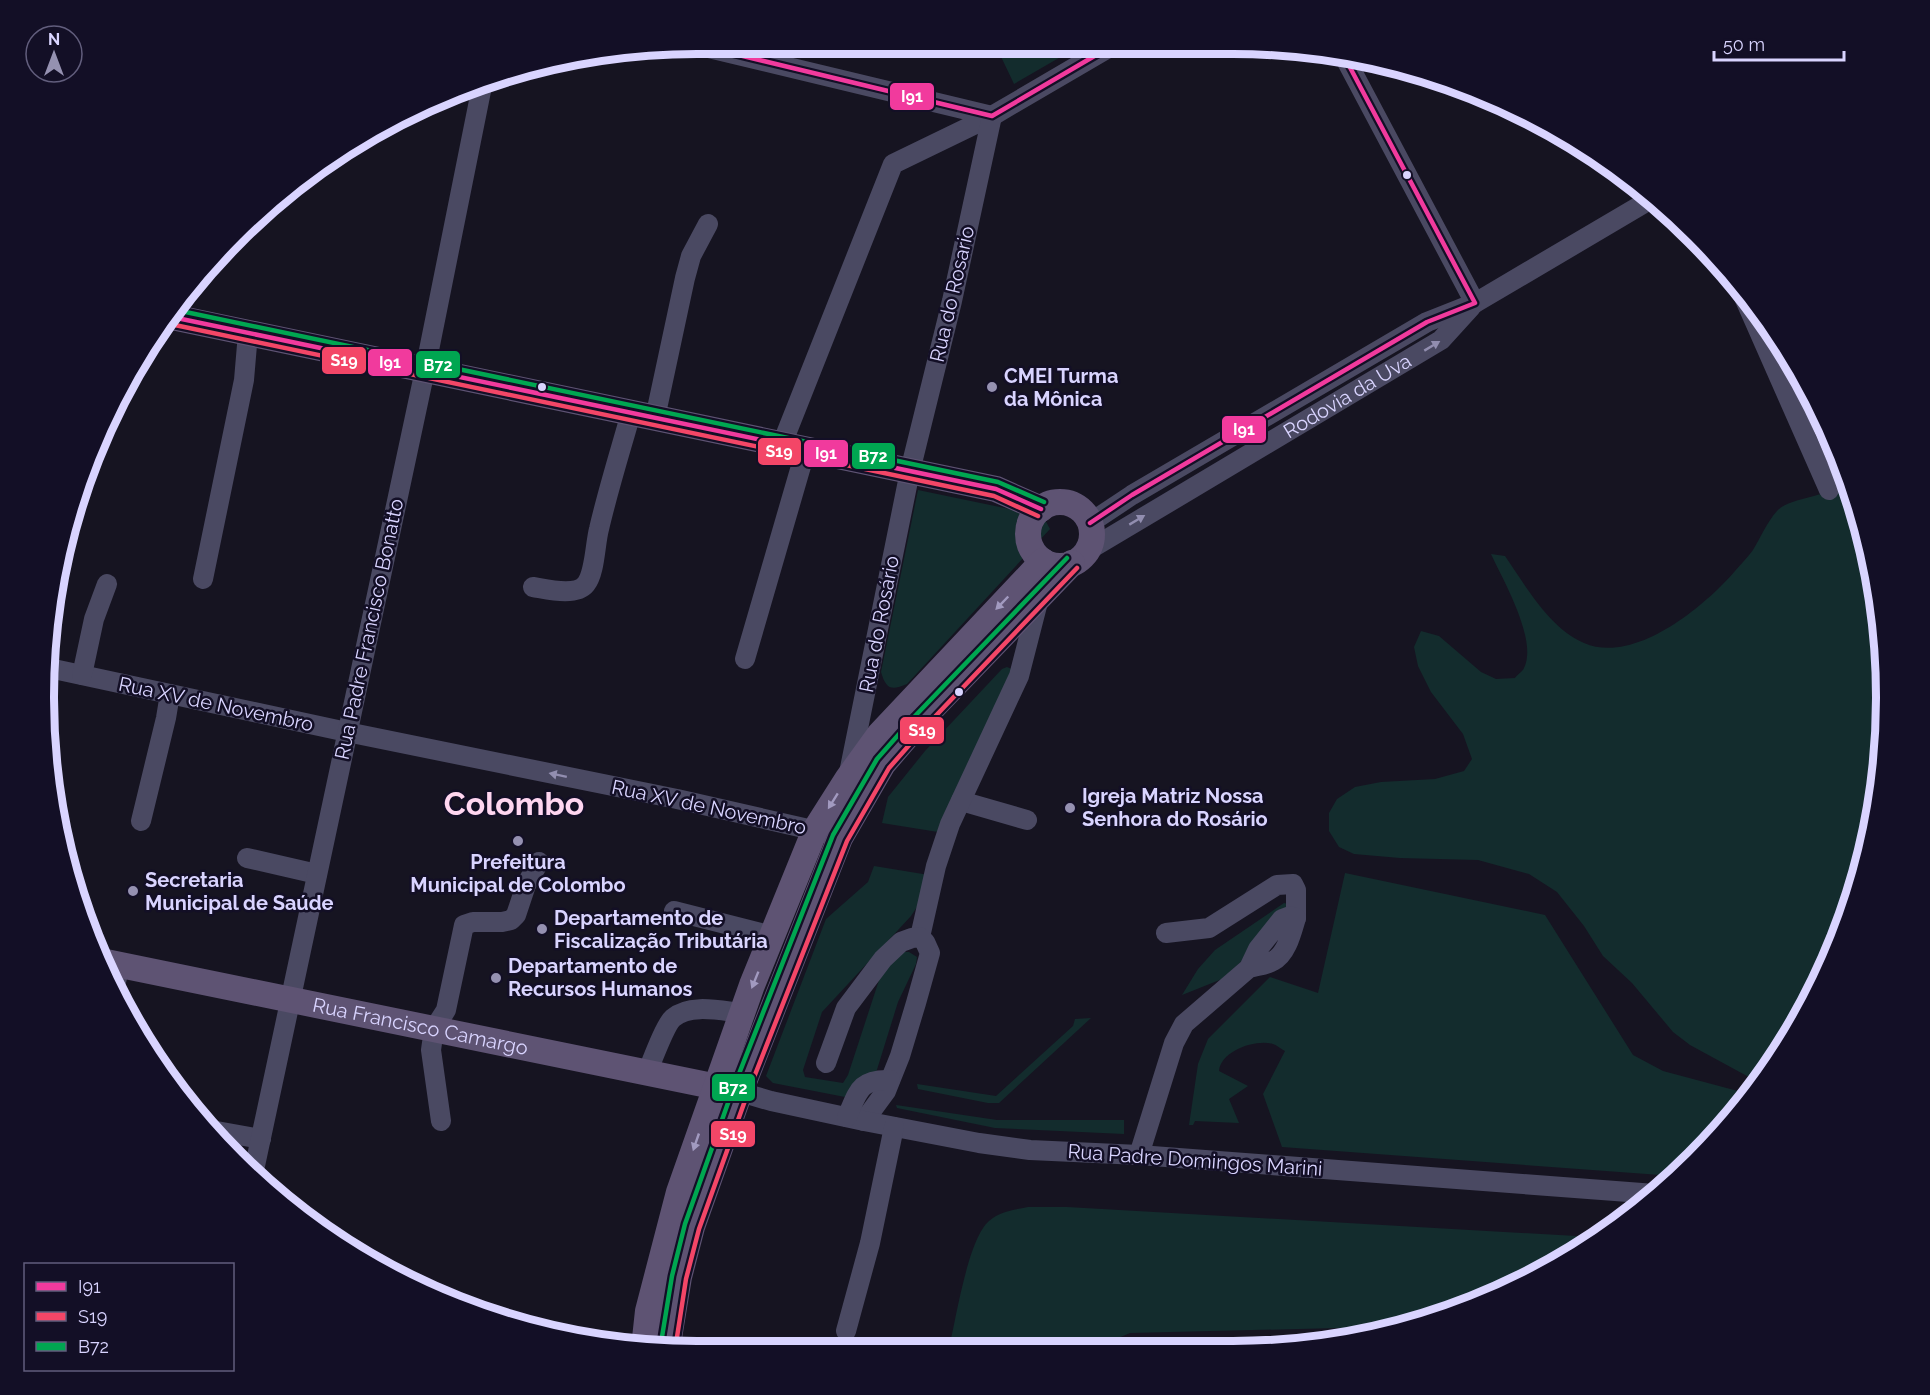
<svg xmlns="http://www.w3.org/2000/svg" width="1930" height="1395" viewBox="0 0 1930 1395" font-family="Raleway,sans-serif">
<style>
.green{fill:#132c2d}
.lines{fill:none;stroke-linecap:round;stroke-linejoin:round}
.minor{stroke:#4a4962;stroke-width:20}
.major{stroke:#5e5373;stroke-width:26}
.bus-1-casing{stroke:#130f26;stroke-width:9}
.bus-2-casing{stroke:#130f26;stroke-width:9}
.bus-3-casing{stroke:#130f26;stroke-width:9}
.bus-1{stroke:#f13a9d;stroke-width:4.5}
.bus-2{stroke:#f34667;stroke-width:4.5}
.bus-3{stroke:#00a651;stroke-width:4.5}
.oneway{fill:#928eb0}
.oneway2{fill:#a29ac0}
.bus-dot{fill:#d9d4ff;stroke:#130f26;stroke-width:2}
.poi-dot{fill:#9591b1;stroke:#130f26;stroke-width:2}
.labels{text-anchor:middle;stroke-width:5;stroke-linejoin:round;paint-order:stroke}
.street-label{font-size:20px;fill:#d9d4ff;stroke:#130f26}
.poi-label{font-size:20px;font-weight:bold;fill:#d9d4ff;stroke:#130f26;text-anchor:start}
.town-label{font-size:32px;font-weight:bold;fill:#ffd6f0;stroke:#130f26}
.rim{fill:none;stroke:#d9d4ff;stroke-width:8}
.line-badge{stroke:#130f26;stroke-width:2}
.badge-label{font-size:16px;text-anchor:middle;font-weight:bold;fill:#fff}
</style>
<rect width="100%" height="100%" fill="#161421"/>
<path class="green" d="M995,44H1083L1014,84Z
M1846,479L1864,528L1885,654L1881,783L1852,907L1799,1024L1758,1082L1690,1045L1673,1032L1632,983L1603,956L1584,926L1557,892L1529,874L1478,860L1400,858L1354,854L1339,847L1329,831V813L1337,799L1355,787L1381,782L1435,779L1464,771L1472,759L1463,734L1431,692L1418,666L1414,647L1421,631L1439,636L1481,672L1496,679L1515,678C1517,675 1523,671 1524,668C1538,640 1503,580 1491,554L1505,556C1526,586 1548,627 1584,643C1634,665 1704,607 1735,571C1741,564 1748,557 1753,550C1761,537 1767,522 1777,511C1791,496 1826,500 1846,479Z
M918,490L1043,516L1050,529L907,684C891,691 886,689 881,672Z
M1007,667L1014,670L938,832L882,823L888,797L925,751L1002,669Z
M874,866L929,875L919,904L911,916L822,1012L803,1070L805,1077L843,1083L848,1075L882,971L904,952H909L917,957L916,964L898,1002L875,1076L845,1097L773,1083L766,1076L826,919L868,882Z
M1345,873L1545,915L1633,1055L1663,1071L1749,1094L1724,1128L1674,1176L1282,1147L1263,1094L1285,1051C1281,1049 1277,1045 1273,1044C1255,1039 1221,1051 1219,1071L1248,1086L1229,1099L1239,1123L1195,1121L1193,1125H1189L1198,1064L1208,1039L1270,977L1318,993Z
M1284,903L1288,904V909L1243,960L1222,979L1182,995L1198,969L1215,950Z
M1091,1018L999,1103H988L918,1089L917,1084L996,1096L1073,1026L1075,1019Z
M896,1105L997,1120H1124V1134L995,1128L897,1108Z
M1028,1207H1067L1594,1237L1483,1302L1348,1338L1338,1328L1130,1333L1097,1347L949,1348C956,1319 968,1239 989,1221C1000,1211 1014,1210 1028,1207Z"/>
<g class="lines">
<g class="minor">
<path d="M692,44L992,116"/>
<path d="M1345,58L1475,303"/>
<path d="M1739,286L1829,490"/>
<path d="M655,418L685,278L691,256L708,224"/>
<path d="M782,444L893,164L992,116L1115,44"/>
<path d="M1090,523L1132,495L1427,322L1475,303L1653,198"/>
<path id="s1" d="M1087,551L1441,340L1471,307"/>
<path d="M203,579L244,380L248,333"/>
<path d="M533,587C546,589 576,597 586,584C595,573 595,544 599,529C608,490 620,452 631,413"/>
<path d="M745,659L806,449"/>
<path d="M49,668L347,732L677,799L826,833"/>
<path d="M82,675L94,619L107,584"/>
<path d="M849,773L910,471L952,301L992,116"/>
<path d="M961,801L1027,820"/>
<path d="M141,821L166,718L170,694"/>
<path d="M247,858L317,874"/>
<path d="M674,911L773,936"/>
<path d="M1166,933L1209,928L1277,885L1293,884L1296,890V918"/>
<path d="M920,937L936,866L950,824L1019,676L1039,598"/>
<path d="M115,986L120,965"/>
<path d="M826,1063L846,1008L883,959L901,942L912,938L920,937L925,942L930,953L916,1003L900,1056L886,1091L864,1121"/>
<path d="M647,1073C652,1061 665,1025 673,1018C690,1003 722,1011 742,1013"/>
<path d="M740,1092L771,1101L864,1121L979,1143L1030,1150L1139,1155L1655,1194"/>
<path d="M847,1117C858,1092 859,1079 890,1080"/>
<path d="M441,1121L431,1050L434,1029L446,1010L464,925L473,922H502L511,920L516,915L526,885L539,862"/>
<path d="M211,1130L261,1139"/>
<path d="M1139,1155L1174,1043L1184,1024L1249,968L1258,949L1282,919L1290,916L1296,918C1292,931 1287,954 1273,961C1267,965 1256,966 1249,968"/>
<path d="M253,1175L425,370L483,81"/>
<path d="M846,1331L870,1243L894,1127"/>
</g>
<g class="major">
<path d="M172,317L996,489L1041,509"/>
<circle cx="1060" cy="534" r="32"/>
<path id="s2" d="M101,961L732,1090"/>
<path d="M644,1348L648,1311L679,1192L752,985L815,830L848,778L879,735L1043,561"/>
<path d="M667,1350L679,1277L692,1227L740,1092L840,838L883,764L920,721L1072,563"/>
</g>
<g class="bus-1-casing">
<path id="bus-1" d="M693,44L992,116L1115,44
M172,317L996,489L1041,509
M1090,523L1132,495L1427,322L1475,303L1345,58"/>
</g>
<g class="bus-2-casing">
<path id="bus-2" d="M170,324L994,496L1038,516
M675,1350L686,1279L699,1229L747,1095L847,841L889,768L926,726L1077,568"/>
</g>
<g class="bus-3-casing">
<path id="bus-3" d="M176,310L998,482L1044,502
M660,1349L672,1276L685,1224L733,1089L833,835L877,759L915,716L1067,558"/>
</g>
<use href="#bus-1" class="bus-1"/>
<use href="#bus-2" class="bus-2"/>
<use href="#bus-3" class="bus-3"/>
</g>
<defs><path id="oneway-solid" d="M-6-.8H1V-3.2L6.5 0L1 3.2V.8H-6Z" transform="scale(1.5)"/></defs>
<g class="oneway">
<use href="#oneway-solid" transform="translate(1432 346) rotate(-31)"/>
<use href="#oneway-solid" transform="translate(1137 520) rotate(-31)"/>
<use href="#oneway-solid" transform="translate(558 775) rotate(-168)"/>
</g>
<g class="oneway2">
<use href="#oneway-solid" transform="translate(1002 603) rotate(134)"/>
<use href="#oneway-solid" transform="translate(833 801) rotate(122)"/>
<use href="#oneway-solid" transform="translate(755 980) rotate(112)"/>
<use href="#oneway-solid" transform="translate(696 1142) rotate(109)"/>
</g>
<g class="bus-dot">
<circle cx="1407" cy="175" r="5"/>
<circle cx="542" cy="387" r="5"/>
<circle cx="959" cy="692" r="5"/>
</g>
<g class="poi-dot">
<circle cx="992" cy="387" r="6"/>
<circle cx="1070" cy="808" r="6"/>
<circle cx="518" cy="841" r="6"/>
<circle cx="133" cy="891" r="6"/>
<circle cx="542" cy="929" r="6"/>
<circle cx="496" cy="978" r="6"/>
</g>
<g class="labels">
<g class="street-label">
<text transform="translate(952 294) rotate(-77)" y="7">Rua do Rosario</text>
<text dy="7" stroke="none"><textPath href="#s1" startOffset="303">Rodovia da Uva</textPath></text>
<text transform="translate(879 624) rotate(-79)" y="7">Rua do Rosário</text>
<text transform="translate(369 629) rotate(-78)" y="7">Rua Padre Francisco Bonatto</text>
<text transform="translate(216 704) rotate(12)" y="7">Rua XV de Novembro</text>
<text transform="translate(709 807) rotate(12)" y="7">Rua XV de Novembro</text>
<text dy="7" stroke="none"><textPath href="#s2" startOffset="326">Rua Francisco Camargo</textPath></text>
<text transform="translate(1195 1160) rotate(4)" y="7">Rua Padre Domingos Marini</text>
</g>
<g class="poi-label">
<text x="1004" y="383">CMEI Turma<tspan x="1004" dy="23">da Mônica</tspan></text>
<text x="1082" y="803">Igreja Matriz Nossa<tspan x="1082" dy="23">Senhora do Rosário</tspan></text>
<text x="518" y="869" text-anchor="middle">Prefeitura<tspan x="518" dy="23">Municipal de Colombo</tspan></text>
<text x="145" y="887">Secretaria<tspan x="145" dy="23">Municipal de Saúde</tspan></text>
<text x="554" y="925">Departamento de<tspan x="554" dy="23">Fiscalização Tributária</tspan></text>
<text x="508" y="973">Departamento de<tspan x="508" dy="23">Recursos Humanos</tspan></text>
</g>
<g class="town-label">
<text x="514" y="815">Colombo</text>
</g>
</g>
<path d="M0 0H1930V1395H0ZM697 54H1233A643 643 0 0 1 1876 697V698A643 643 0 0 1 1233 1341H697A643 643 0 0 1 54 698V697A643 643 0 0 1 697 54Z" fill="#130f26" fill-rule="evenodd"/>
<path class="rim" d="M697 54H1233A643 643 0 0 1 1876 697V698A643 643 0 0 1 1233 1341H697A643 643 0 0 1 54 698V697A643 643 0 0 1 697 54Z"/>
<g class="line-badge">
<rect x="889" y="82" width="46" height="29" rx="6" fill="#f13a9d"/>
<rect x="321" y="346" width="46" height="29" rx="6" fill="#f34667"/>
<rect x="367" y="348" width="46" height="29" rx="6" fill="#f13a9d"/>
<rect x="415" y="350" width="46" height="29" rx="6" fill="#00a651"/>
<rect x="1221" y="415" width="46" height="29" rx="6" fill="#f13a9d"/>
<rect x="757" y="437" width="45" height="29" rx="6" fill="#f34667"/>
<rect x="803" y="439" width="46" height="29" rx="6" fill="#f13a9d"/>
<rect x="851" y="442" width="45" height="28" rx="6" fill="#00a651"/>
<rect x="899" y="716" width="46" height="29" rx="6" fill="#f34667"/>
<rect x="711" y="1073" width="45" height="29" rx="6" fill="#00a651"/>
<rect x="710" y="1120" width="46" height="28" rx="6" fill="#f34667"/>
</g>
<g class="badge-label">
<text x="912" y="102">I91</text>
<text x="344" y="366">S19</text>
<text x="390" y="368">I91</text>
<text x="438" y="371">B72</text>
<text x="1244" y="435">I91</text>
<text x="779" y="457">S19</text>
<text x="826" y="459">I91</text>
<text x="873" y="462">B72</text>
<text x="922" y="736">S19</text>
<text x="733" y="1094">B72</text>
<text x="733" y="1140">S19</text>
</g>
<rect x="24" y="1263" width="210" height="108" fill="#130f26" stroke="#625e7d" stroke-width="1.5"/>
<rect x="36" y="1282" width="30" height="9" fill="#f13a9d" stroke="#625e7d" stroke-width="1.5"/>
<text x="78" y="1293" font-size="18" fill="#d9d4ff">I91</text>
<rect x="36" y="1312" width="30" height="9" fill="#f34667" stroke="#625e7d" stroke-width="1.5"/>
<text x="78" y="1323" font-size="18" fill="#d9d4ff">S19</text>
<rect x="36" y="1342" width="30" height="9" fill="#00a651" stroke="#625e7d" stroke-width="1.5"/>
<text x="78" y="1353" font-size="18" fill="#d9d4ff">B72</text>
<g transform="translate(54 54)"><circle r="28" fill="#130f26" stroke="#625e7d" stroke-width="1.5"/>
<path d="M0-4.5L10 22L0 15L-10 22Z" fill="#9591b1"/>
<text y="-9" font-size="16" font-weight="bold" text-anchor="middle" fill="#d9d4ff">N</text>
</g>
<path d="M1714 51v9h130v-9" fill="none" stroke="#d9d4ff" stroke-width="3"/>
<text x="1723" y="51" font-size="18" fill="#d9d4ff" stroke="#130f26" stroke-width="4.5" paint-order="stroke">50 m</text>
</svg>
